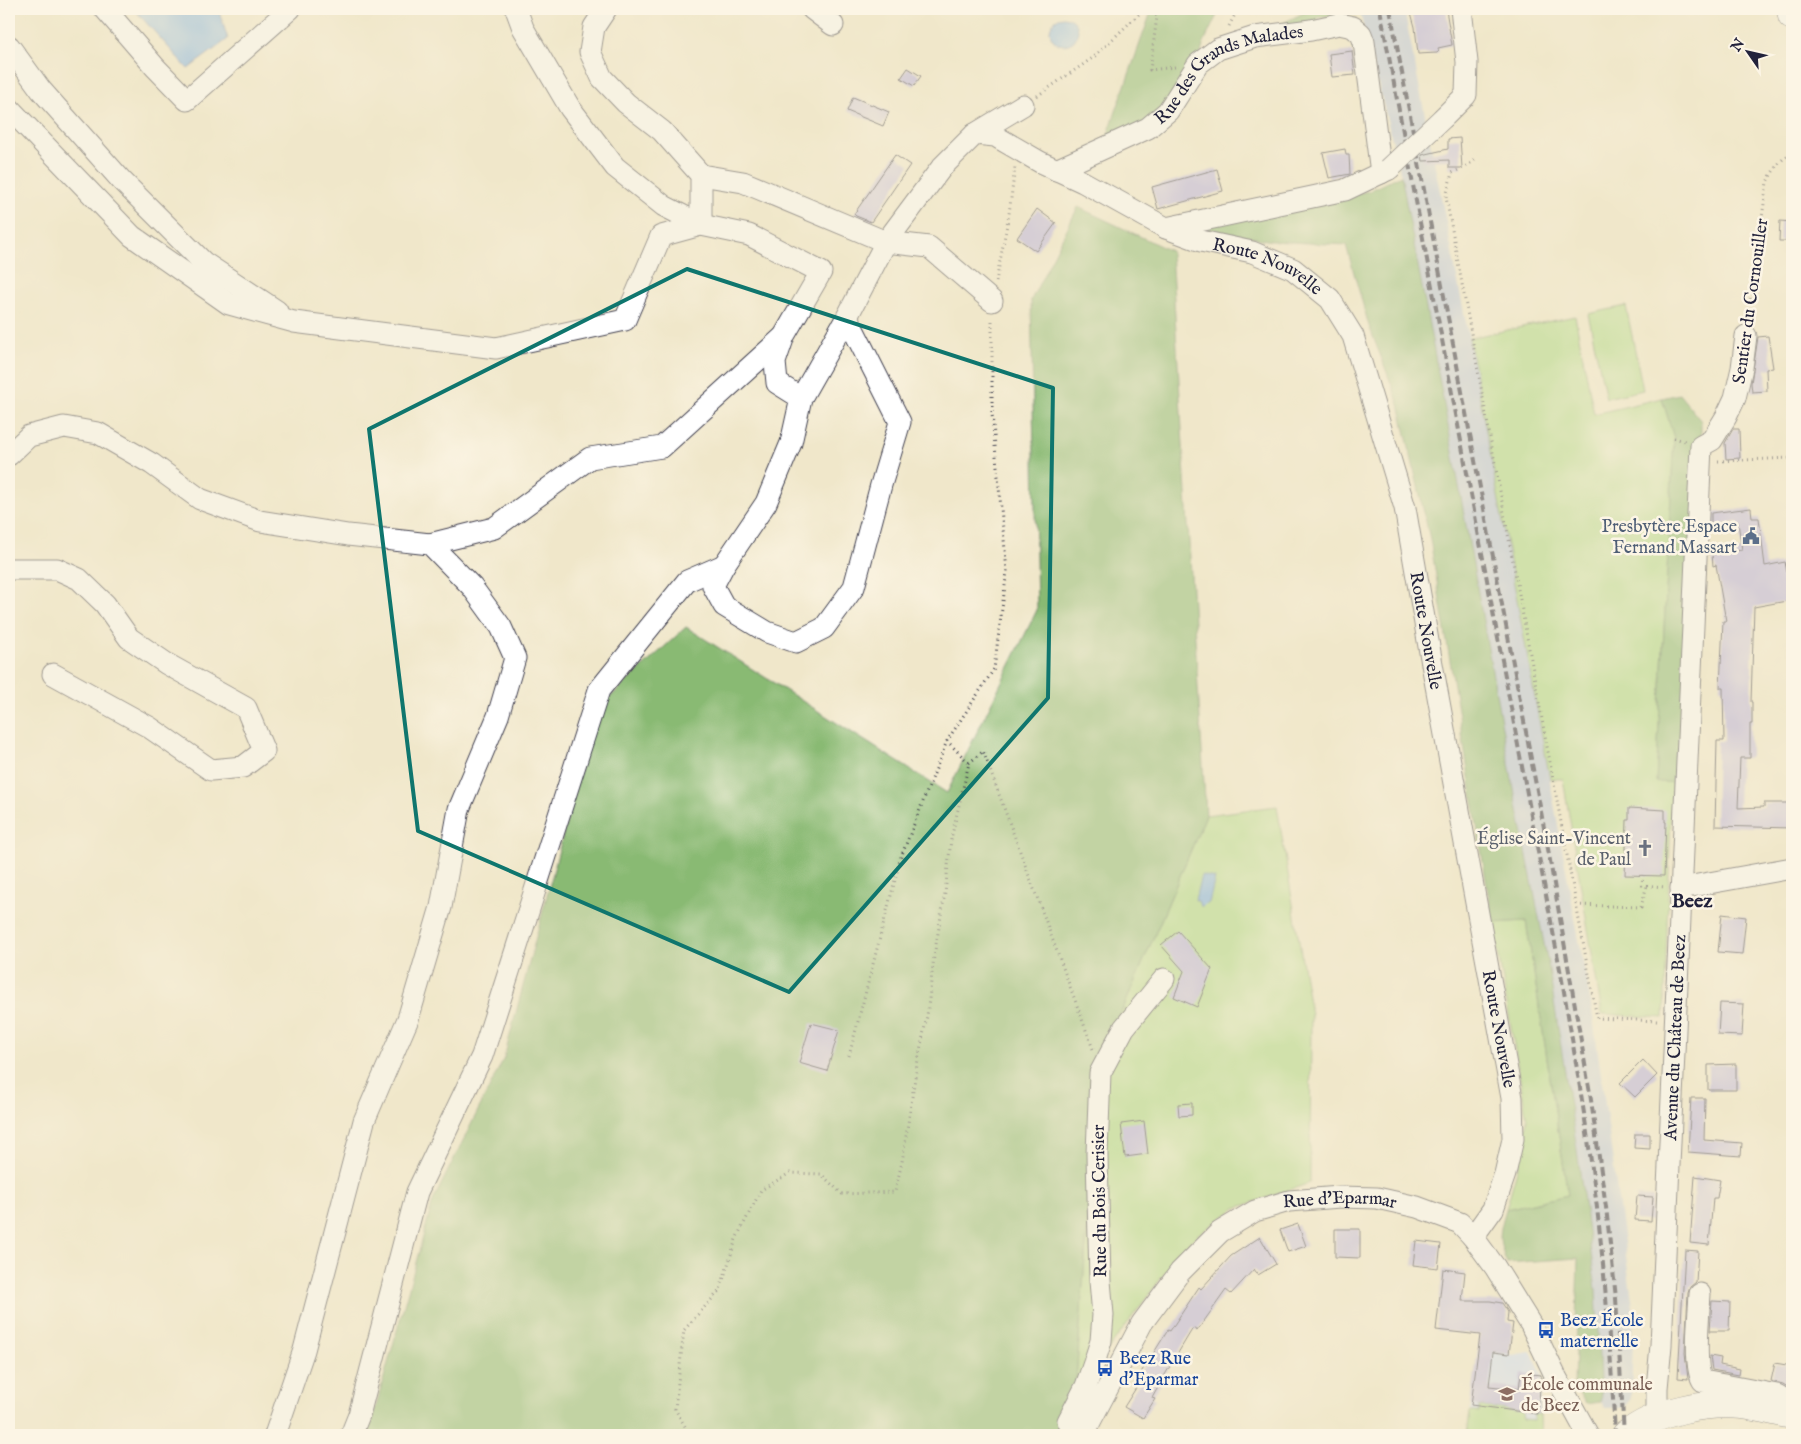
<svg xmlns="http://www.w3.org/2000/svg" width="1801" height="1444" viewBox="0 0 1801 1444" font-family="'IM FELL English',serif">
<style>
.built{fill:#ccdbf9}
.industrial{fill:#b8c5de}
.green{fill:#acda86;stroke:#677e60}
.forest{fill:#89ba73;stroke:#566e57}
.water{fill:#7ab0e8;stroke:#4e6992}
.building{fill:#b5afe3}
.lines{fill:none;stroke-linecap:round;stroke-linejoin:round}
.minor-casing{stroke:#414050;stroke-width:23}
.major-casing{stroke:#414050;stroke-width:29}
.path{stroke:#414050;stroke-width:3;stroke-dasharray:1 4;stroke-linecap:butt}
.minor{stroke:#fff;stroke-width:21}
.major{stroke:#fff;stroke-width:28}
.rail{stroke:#22223b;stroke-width:4;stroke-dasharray:8 4;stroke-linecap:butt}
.minor-bridge-casing{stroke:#414050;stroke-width:23;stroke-linecap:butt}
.minor-bridge{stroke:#fff;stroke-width:21}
.marked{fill:none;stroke:#0f766e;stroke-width:4;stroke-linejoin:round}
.labels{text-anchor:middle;stroke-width:5;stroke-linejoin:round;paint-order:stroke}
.street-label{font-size:18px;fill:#22223b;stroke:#fcf5e5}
.service-label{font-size:18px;fill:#4e5e75;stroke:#fcf5e5;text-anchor:end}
.worship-label{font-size:18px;fill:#5b616d;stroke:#fcf5e5;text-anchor:end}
.transit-label{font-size:18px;fill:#164399;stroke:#fcf5e5;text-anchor:start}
.education-label{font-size:18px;fill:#785e54;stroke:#fcf5e5;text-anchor:start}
.quarter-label{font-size:20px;font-weight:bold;fill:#22223b;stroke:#fcf5e5}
</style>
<rect width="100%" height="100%" fill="#fcf5e5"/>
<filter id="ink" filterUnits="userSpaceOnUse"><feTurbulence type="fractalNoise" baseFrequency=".02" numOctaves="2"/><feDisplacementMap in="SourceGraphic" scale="10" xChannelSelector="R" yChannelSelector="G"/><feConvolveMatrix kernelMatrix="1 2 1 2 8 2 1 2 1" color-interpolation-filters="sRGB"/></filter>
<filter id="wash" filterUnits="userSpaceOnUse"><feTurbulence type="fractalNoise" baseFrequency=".0096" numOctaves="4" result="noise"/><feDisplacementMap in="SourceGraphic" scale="20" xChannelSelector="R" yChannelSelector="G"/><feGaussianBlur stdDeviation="1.12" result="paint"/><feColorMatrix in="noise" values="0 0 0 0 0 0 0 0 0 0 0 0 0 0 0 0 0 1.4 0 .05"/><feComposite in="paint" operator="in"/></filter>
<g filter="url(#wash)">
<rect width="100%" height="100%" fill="#f0e7ca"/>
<path class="built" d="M1478,1350L1513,1355L1531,1352L1543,1376L1540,1415L1541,1435H1467Z"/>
<path class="industrial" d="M1359,9H1404L1469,338L1593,1017L1634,1314L1631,1398L1627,1405L1621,1408H1605L1601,1402L1596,1289L1577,1150L1549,969L1504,738L1452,447L1401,175Z"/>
<path class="green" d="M1626,306L1643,390L1606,398L1588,314Z
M1575,316L1594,414L1662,398L1674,438L1656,781L1672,782L1664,1018L1602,1014L1563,779H1550L1469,338Z
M1277,806L1311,1015L1310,1183L1236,1208L1196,1236L1165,1273L1075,1394L1099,1065L1206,815Z
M1526,921L1568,1195L1506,1209L1522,1153L1527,1120L1493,923Z
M1479,1406L1523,1412L1522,1420L1533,1421L1534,1414L1540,1415L1541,1435H1467L1470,1412H1479Z"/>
<path class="forest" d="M1152,9H1220L1204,42L1198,64L1168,111L1103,148Z
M1311,9H1359L1360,14L1319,17L1311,30L1255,37Z
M1401,175L1452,447L1504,738L1549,969L1577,1150L1596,1290L1601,1402L1586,1404L1574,1385L1578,1258L1507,1263C1497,1240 1499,1233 1506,1209L1568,1195L1526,921L1493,923L1430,539L1399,404L1369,326L1346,245L1272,241L1196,227L1369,191Z
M1078,207L1171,251L1206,815L1099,1065L1075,1394L1060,1435H368L433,1201L504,1058L596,710L686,627L947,793L1037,610L1031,300Z
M1679,394L1701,421V440L1685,783L1656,782L1674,438L1662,398Z"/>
<path class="water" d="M134,9H218L228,39L188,69Z
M1050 31a14 14 0 1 1 28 0a14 14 0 1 1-28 0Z
M1201,875L1215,878L1209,903H1206L1203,906H1200L1198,901L1195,900Z"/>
<g id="blocks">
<path class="building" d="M1410,9H1424L1425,13L1446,10L1452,45L1438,48L1439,51L1437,53L1418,54L1415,27Z
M1352,51L1355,75L1332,77L1329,54Z
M908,68L921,76L914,86L901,78Z
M853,97L889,112L883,126L847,111Z
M1460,138L1462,168H1449V160L1423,161L1422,155L1448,149V139Z
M1345,149L1346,155H1349L1350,174L1329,178L1323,153Z
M895,155L910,165L871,222L856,216L854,214Z
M1217,169L1223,191L1158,209L1152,187Z
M1037,209L1056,223L1036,251L1017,238Z
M1780,221L1792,222V241H1779Z
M1768,336L1773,368L1766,369L1767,391L1752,392L1751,383L1758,337Z
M1733,429H1739L1740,458L1726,459L1725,443Z
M1751,508L1752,518H1759L1765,566L1785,562L1792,600L1754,607L1751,702H1752V724H1750V758H1740L1738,808L1764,807V803H1792V828L1715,826L1717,741H1724L1723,688H1720L1723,621H1726L1716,565L1713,566L1712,554L1742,550L1738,522L1711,526V513Z
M1629,808L1665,810V822H1666L1664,876L1625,875L1627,820H1629Z
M1722,914L1746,917L1742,954L1718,952Z
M1178,931L1212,969L1197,1007L1174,997L1184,971L1161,945Z
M1720,1003L1744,1004L1742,1036L1718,1035Z
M811,1023L839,1030L827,1071L799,1063Z
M1643,1060L1657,1075L1635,1097L1620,1083Z
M1736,1064V1090H1708V1065Z
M1691,1098H1705L1704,1140L1742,1143L1741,1156L1688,1152Z
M1192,1103V1115L1179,1116L1178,1104Z
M1144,1121L1148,1154L1125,1157L1121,1124Z
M1635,1134H1650V1149L1634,1148Z
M1695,1176L1720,1180L1717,1198H1713L1709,1245L1690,1243Z
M1637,1196L1653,1197L1651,1221L1635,1220Z
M1298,1224L1306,1246L1288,1252L1280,1230Z
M1335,1229H1360V1258L1335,1257Z
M1260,1237L1276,1264L1258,1275L1254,1269L1231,1294L1226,1290L1197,1331L1193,1328L1166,1373L1152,1398L1155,1399L1143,1418L1124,1407L1141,1380L1138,1378L1147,1362H1148L1168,1330L1170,1331L1199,1287L1201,1289L1231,1256Z
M1416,1241L1441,1244L1438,1268L1413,1265Z
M1685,1250L1698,1251L1696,1282L1690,1287L1688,1293L1685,1353L1688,1379L1678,1378Z
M1443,1269L1465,1272L1462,1301H1490L1502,1303L1508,1312L1507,1322L1513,1323L1509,1354L1493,1352L1489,1386L1519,1389L1521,1373L1541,1375L1538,1414L1471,1405L1480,1335L1436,1330Z
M1712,1301L1730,1302L1729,1331H1710Z
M1710,1356L1721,1358L1720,1365L1740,1369L1739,1375L1712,1370Z
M1775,1363L1792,1366V1390L1783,1384L1771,1381Z"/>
</g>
</g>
<g filter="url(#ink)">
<use href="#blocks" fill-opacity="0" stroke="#414050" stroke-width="1"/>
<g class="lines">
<g class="minor-casing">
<g id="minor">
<path d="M105,9L155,67L187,100L290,9"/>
<path d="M516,9L523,28L570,108L615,167L664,206L701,225V175L662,131L626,103L602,78L590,52L594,27L606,9"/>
<path d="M812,9L833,25"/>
<path d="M9,46L41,90L122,181L203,262L277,311"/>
<path d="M9,108L132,236L229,304L294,322L496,348L625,320L661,236L701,225L749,235L821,272L784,336L775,362L777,383L801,398"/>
<path d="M1444,117L1466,95L1467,62L1461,9"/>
<path d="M975,134L1023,105"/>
<path id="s1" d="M1056,170L1148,128L1168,111L1198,64L1218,49L1255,37L1311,30L1339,24L1353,27L1361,34L1364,42L1381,173"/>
<path d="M701,175L743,182L886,242L929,247L992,301"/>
<path d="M1166,228L1345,190L1389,169"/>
<path id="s2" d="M847,317L900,422L881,485L854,587L824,628L796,642L767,632L724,606L713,586L724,565L766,503L791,443L801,398L847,317L886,242L942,167L975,134L995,136L1040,162L1083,182L1166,228L1201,241L1252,252L1293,269L1330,299L1353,336L1405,508L1432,664L1512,1098L1513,1139L1505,1174L1493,1209L1473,1237"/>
<path d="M9,455L29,436L64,427L98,433L152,464L200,499L260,521L348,535L430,544L472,587L501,627L515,658L498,716L459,809L441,907L408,1019L364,1121L304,1350L275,1435"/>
<path d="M430,544L494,528L590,458L662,447L782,338"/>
<path d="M9,569H57L79,579L105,604L129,638L167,664L246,708L264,751L243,767L211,770L149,727L53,674"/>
<path d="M1681,888L1792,868"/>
<path d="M1700,1294C1699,1312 1693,1368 1703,1381L1777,1395L1787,1401L1792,1407"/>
<path id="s3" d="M1657,1419V1388L1661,1345L1701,446L1712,440L1726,417L1735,398L1742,368L1746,336"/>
<path d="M351,1435L359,1415L417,1192L482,1056L599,690L687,581L724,565"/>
<path d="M1075,1435L1068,1421L1086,1386L1094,1363L1101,1341L1103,1315L1100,1281L1097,1154L1100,1073L1124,1028L1164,979"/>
<path id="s4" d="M1083,1435L1142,1323L1180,1272L1220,1232L1255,1211L1289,1201L1340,1197L1377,1198L1417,1207L1460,1223L1473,1237L1495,1267L1531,1325L1555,1375L1588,1435"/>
</g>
</g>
<g class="major-casing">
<path id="major" d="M1791,9L1792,16
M1626,1435C1658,1410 1704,1402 1743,1405C1759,1407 1776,1412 1792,1415"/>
</g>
<path class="path" d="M1148,9L1157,16L1150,70L1175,67
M1229,26L1238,9
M1037,96L1094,57L1144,9
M1475,160L1465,167L1452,173L1446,197L1597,1018L1658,1021
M996,282L1009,214L1015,167
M1748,319L1767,182C1773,171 1780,158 1792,154
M1674,438L1685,441
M1718,461L1792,458
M969,763L983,751L1093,1049
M1643,875L1642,885L1665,887
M1576,905L1641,907L1647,885
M849,1056L901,857L947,741L994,669L1007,571L992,414V318
M690,1435L675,1409L684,1330L720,1290L736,1239L761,1190L790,1173L821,1174L842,1194L895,1192L902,1162L917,1065L927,1016L934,956L945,893L951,839L969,763L947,741"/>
<use href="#minor" class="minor"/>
<use href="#major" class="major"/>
<path class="rail" d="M1380,9L1562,980C1575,1056 1588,1132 1597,1208C1606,1284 1611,1359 1615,1435
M1390,9L1548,849L1590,1093L1606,1207L1616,1298L1624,1435"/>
<g class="minor-bridge-casing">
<path id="minor-bridge" d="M1389,169L1444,117"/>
</g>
<use href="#minor-bridge" class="minor-bridge"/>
</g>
</g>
<path d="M0 0H1801V1444H0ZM687,269L1053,388L1048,698L789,992L418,831L369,429Z" fill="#f0e7ca" fill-opacity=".55" fill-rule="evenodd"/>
<path class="marked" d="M687,269L1053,388L1048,698L789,992L418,831L369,429Z"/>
<defs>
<g id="civic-bare" transform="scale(1.35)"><path d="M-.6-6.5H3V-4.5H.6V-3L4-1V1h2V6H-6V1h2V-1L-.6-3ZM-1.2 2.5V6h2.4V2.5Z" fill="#5c6f8a" stroke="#fcf5e5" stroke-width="2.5" paint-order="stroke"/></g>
<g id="church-bare" transform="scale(1.35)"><path d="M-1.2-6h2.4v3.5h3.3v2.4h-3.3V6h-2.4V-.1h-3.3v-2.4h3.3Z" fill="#6b7280" stroke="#fcf5e5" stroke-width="2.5" paint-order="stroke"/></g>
<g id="bus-bare" transform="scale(1.35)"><path d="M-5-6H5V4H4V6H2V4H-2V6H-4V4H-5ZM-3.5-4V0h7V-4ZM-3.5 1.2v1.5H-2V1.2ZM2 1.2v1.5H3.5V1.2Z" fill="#1a4fb4" stroke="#fcf5e5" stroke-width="2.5" paint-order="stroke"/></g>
<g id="school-bare" transform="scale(1.35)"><path d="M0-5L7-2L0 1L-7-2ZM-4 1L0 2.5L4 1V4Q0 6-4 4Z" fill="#8d6e63" stroke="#fcf5e5" stroke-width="2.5" paint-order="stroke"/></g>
</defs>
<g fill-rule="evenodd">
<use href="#civic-bare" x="1751" y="536"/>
<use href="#church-bare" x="1645" y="848"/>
<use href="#bus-bare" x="1546" y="1330"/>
<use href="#bus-bare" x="1105" y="1368"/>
<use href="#school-bare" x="1507" y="1394"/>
</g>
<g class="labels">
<g class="street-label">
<text dy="6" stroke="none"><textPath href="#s1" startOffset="204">Rue des Grands Malades</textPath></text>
<text dy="6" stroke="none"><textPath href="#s2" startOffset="1326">Route Nouvelle</textPath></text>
<text transform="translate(1750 301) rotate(-82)" y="6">Sentier du Cornouiller</text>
<text dy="6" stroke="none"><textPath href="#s2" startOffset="1746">Route Nouvelle</textPath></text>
<text dy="6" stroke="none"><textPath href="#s2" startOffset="2151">Route Nouvelle</textPath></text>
<text dy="6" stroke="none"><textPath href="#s3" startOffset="382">Avenue du Château de Beez</textPath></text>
<text transform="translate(1099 1201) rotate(-91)" y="6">Rue du Bois Cerisier</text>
<text dy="6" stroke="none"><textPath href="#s4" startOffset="374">Rue d'Eparmar</textPath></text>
</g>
<g class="service-label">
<text x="1737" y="532">Presbytère Espace<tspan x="1737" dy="21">Fernand Massart</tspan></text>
</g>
<g class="worship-label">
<text x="1631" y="844">Église Saint-Vincent<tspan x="1631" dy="21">de Paul</tspan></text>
</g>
<g class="transit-label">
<text x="1560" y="1326">Beez École<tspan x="1560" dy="21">maternelle</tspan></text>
<text x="1119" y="1364">Beez Rue<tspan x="1119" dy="21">d'Eparmar</tspan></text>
</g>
<g class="education-label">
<text x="1521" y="1390">École communale<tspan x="1521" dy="21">de Beez</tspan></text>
</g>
<g class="quarter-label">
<text x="1692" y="907">Beez</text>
</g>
</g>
<rect width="1801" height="1444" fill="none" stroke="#fcf5e5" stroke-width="30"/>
<g transform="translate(1748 52) rotate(304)" stroke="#fcf5e5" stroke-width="4" paint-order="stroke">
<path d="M0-4L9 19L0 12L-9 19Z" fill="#22223b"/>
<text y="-8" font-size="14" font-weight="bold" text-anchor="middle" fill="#22223b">N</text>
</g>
</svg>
